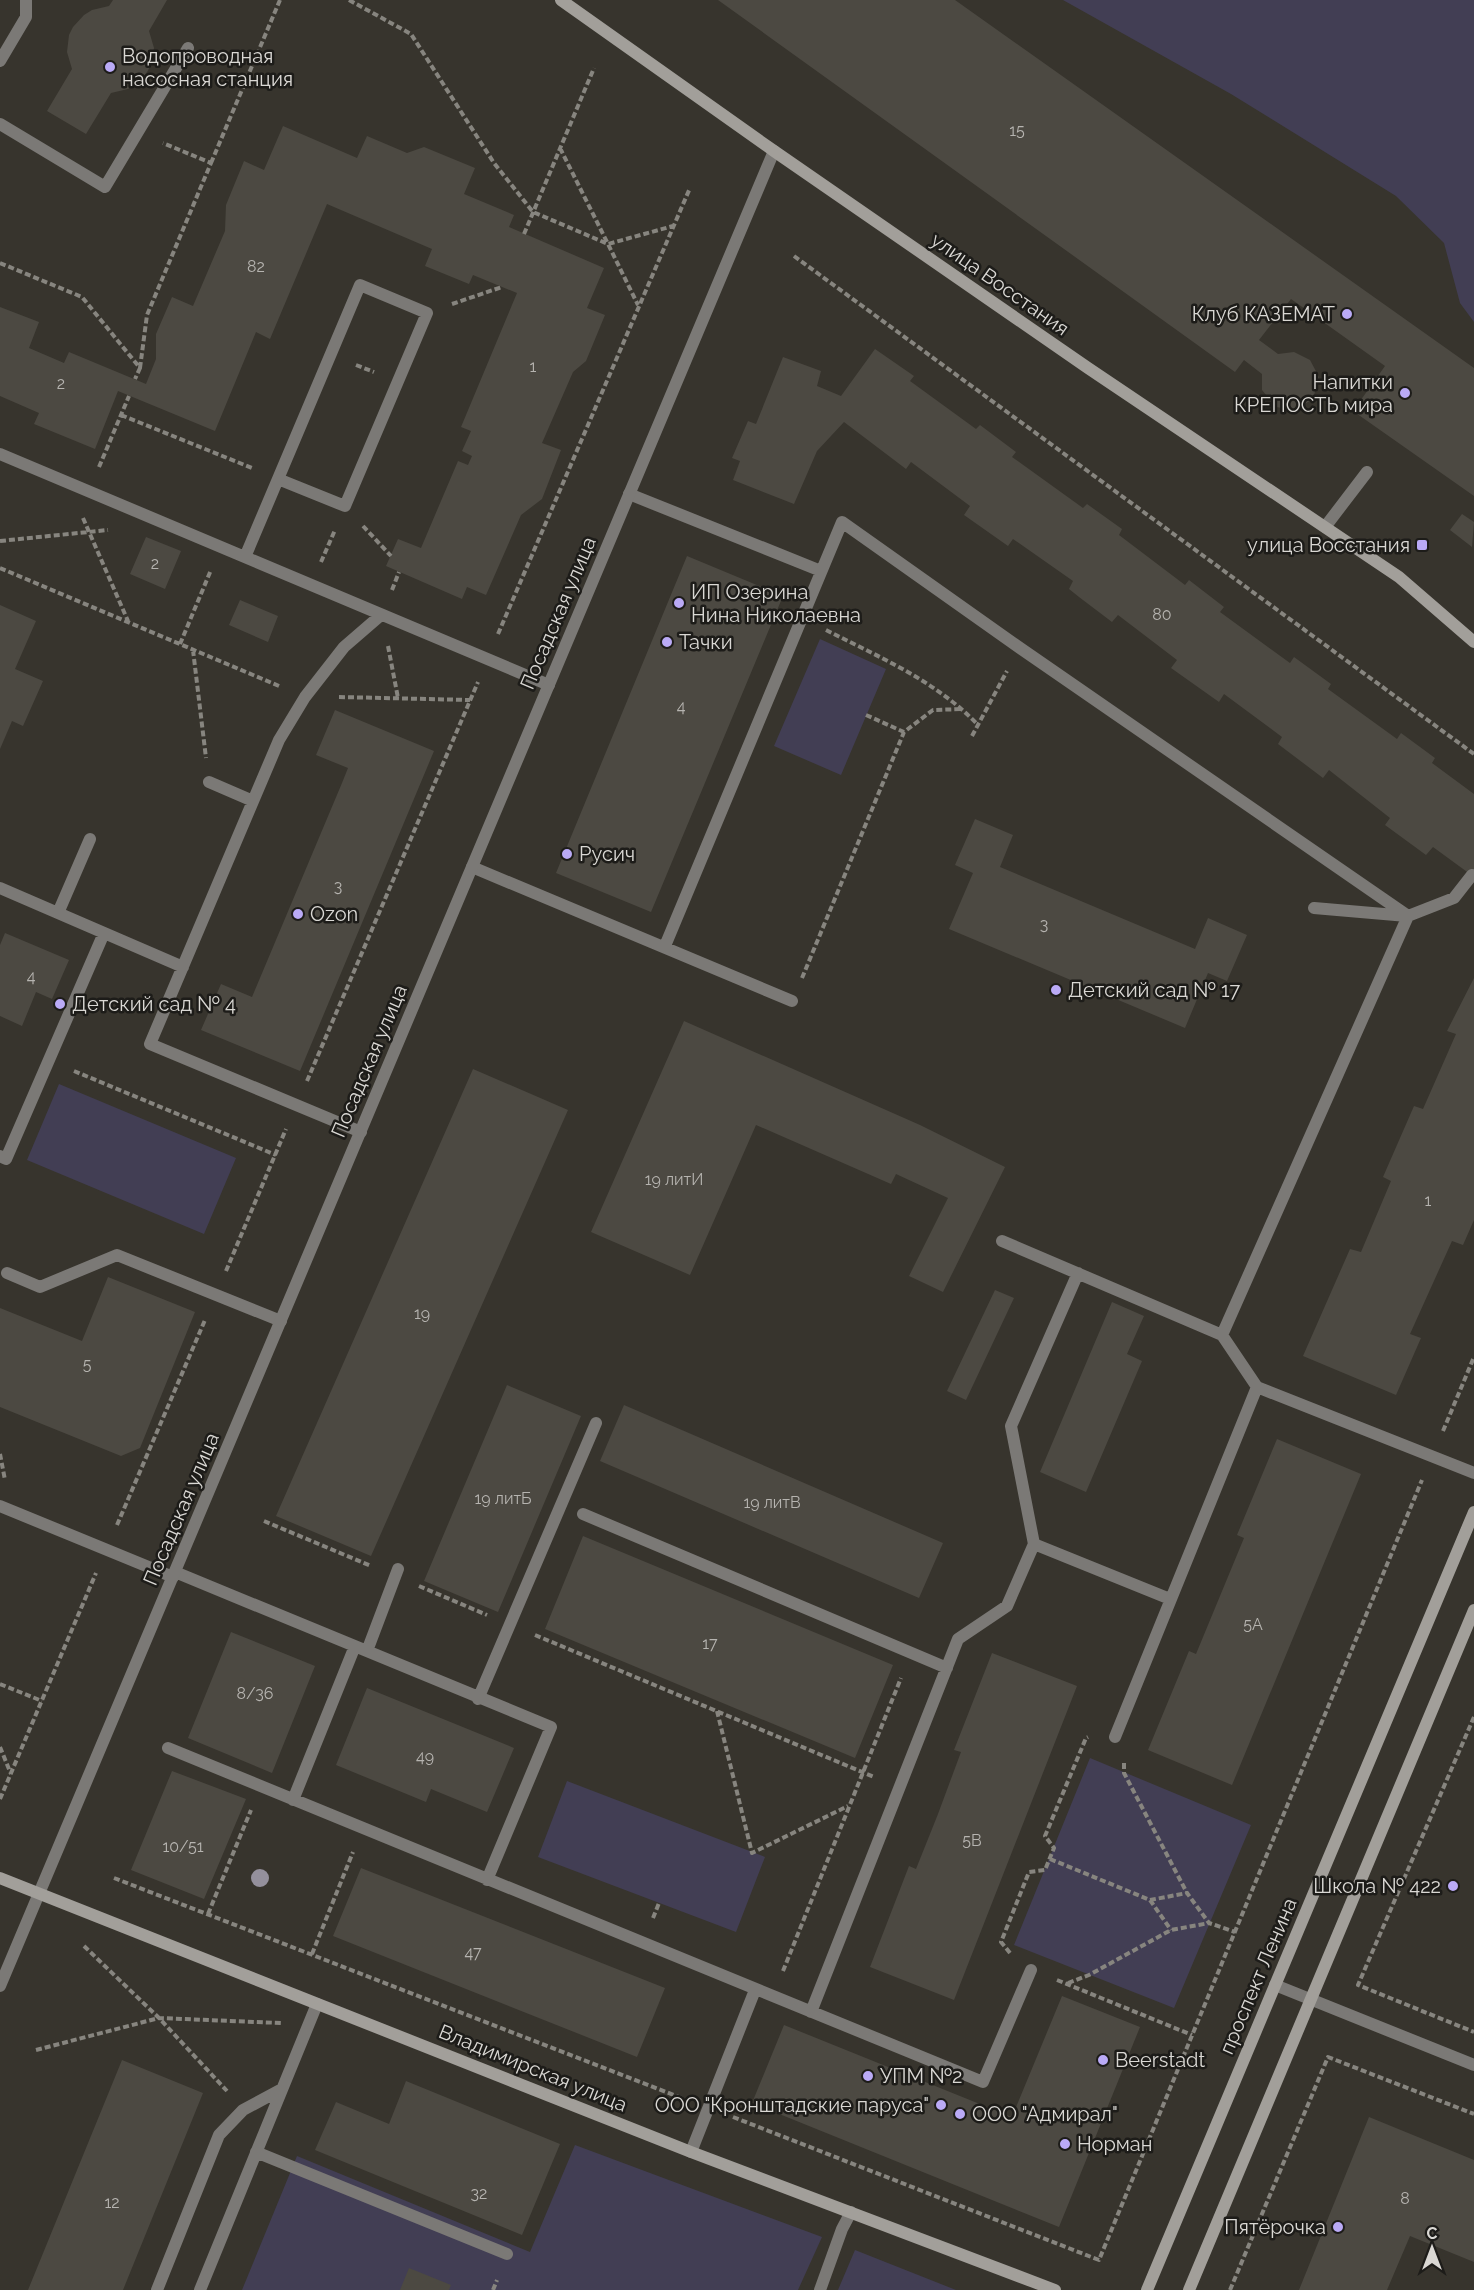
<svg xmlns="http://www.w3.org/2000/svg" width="1474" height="2290" viewBox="0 0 1474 2290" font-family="Raleway,sans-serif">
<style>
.green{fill:#423e54}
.building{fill:#4c4942}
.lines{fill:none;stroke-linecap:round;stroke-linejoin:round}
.path{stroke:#87857f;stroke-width:4;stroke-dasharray:6 3;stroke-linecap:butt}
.lane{stroke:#7b7976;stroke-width:12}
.street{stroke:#7b7976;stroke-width:12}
.secondary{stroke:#a29f9a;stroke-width:12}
.tree{fill:#94909c}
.poi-dot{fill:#baaaf6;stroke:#1d1c19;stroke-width:2}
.labels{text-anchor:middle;stroke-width:5;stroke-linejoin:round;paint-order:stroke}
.number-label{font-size:16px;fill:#b6b4b0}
.poi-label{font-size:20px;fill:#dad8d4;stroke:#1d1c19;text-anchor:start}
.street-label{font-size:20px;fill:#dad8d4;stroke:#1d1c19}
</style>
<rect width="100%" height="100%" fill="#37342d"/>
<path class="green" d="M1063,0H1474V322L1460,303L1444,243L1396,196L1231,94Z
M820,639L886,669L841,775L774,746Z
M59,1084L236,1158L204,1234L27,1160Z
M1090,1758L1251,1825L1174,2008L1014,1945Z
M567,1781L765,1857L736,1932L538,1857Z
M575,2145L822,2237L798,2290H242L297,2156L530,2252Z
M855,2250L956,2290H838Z"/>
<path class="building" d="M113,0H167L149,31L154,48L151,65L147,72L142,79L128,89L111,93L86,134L47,111L72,69L67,52L69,35L73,27L84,15L92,10L109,6Z
M718,0H955L1474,368V496L1353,411L1385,366L1291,299L1259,340L1278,354L1294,352L1310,360L1319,377L1313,399L1295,410L1276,407L1262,390V374L1244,360L1235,372Z
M283,126L357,158L367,136L407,153L424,147L475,168L464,194L514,215L509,227L604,268L587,308L605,315L586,361L573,372L542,443L561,450L542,499L521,515L486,595L467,587L462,599L386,566L398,539L421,548L458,461L468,465L472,456L462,451L471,431L461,427L517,293L473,275L469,284L425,266L432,249L327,204L270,339L256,332L215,431L118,391L95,449L34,424L39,413L0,396V307L39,322L29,348L64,363L69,352L146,384L156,359V334L172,297L193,306L225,231L226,205L244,161L264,170Z
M875,349L914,376L910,381L976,429L980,425L1016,452L1012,457L1083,508L1087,504L1122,529L1119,535L1185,585L1189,580L1224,607L1220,612L1290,663L1294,657L1331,684L1328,689L1397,739L1401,733L1435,758L1432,763L1474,794V877L1433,847L1426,855L1385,825L1390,818L1329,770L1323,778L1278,744L1282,737L1224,694L1219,702L1171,668L1177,660L1118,615L1112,622L1079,597L1069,589L1073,581L1013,539L1008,546L964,515L970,506L911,462L906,469L844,422L817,451L794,504L733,480L740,461L732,458L748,421L756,424L783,357L821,371L817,386L841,396Z
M1462,514L1474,522L1472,547L1450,530Z
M146,537L181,551L165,589L130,574Z
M687,556L783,596L651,912L556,873Z
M240,600L278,616L268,642L229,625Z
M0,605L36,621L15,669L43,681L23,726L12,721L0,749Z
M335,710L434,751L300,1071L201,1030L221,984L252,997L342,783L348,768L316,755Z
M975,819L1013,835L1000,867L1195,949L1208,918L1247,935L1227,981L1208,973L1185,1028L949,929L973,873L955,865Z
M5,933L69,960L52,999L36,992L22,1026L0,1016V945Z
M1474,978V1220L1463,1245L1452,1241L1410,1334L1421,1338L1396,1395L1303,1356L1350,1249L1361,1252L1391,1181L1383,1177L1414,1106L1423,1109L1456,1034L1447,1031Z
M684,1021L920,1125L1005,1167L943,1292L909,1276L948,1198L896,1174L891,1184L756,1125L690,1275L591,1232Z
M473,1069L568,1110L371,1556L276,1516Z
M108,1277L195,1312L140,1448L121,1456L0,1407V1308L82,1341Z
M995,1290L1014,1298L966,1400L947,1391Z
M1112,1302L1144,1316L1127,1354L1142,1361L1086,1492L1040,1472Z
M507,1385L581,1416L498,1612L424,1581Z
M624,1405L943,1543L919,1598L600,1461Z
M1277,1439L1361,1474L1232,1785L1148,1750L1189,1651L1196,1654L1244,1538L1237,1535Z
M583,1536L893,1665L855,1758L545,1629Z
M231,1632L315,1666L272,1773L188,1738Z
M992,1653L1077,1686L954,2000L870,1967L909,1866L916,1869L938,1814L961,1752L954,1750Z
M367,1688L514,1748L487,1812L431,1789L426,1802L336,1765Z
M172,1771L246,1799L204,1899L131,1870Z
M361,1868L665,1988L637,2057L333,1936Z
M1062,1996L1140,2027L1059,2227L752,2103L784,2025L1012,2117Z
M122,2060L203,2093L123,2290H28Z
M406,2081L560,2144L522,2235L315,2150L336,2102L389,2124Z
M1369,2117L1474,2160V2262L1410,2236L1387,2290H1299Z
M409,2268L451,2285L449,2290H400Z"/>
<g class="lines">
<path class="path" d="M349,0L411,34L494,163L533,212L608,244L638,305
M560,148L608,244L673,226
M211,163L280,0
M524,234L594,68
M794,256L1474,754
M0,263L82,297L140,368L135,379
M452,304L502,287
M356,365L374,372
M140,368L147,315L211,163L163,143
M121,415L252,468
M99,467L129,396
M83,518L128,621
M363,526L391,556
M0,541L108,530
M321,562L335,530
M0,568L279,686
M392,590L399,572
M826,630C879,657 936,681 977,724
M498,634L690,188
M180,644L211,570
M388,646L398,698
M193,650L206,758
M339,697L470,700
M866,715L904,732
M972,736L1007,671
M802,978L904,732L933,710L963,709
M74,1071L276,1155
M307,1081L478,682
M226,1271L286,1129
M1443,1431L1474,1357
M0,1454L5,1480
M264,1521L371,1566
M117,1525L205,1320
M419,1586L487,1615
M535,1635L874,1777
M0,1684L42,1701
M717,1711L752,1853L848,1806
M1474,1717L1358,1985L1474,2032
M0,1747L11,1774
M1124,1763V1773L1187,1893
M0,1799L96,1573
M1050,1859L1150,1900L1187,1893L1209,1923L1235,1932
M114,1878L684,2099
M1150,1900L1171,1930
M208,1914L251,1810
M653,1918L659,1903
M84,1946L159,2018L227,2091
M1010,1953L1001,1942L1029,1872L1045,1870L1054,1848L1045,1836L1086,1738L1088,1737
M312,1954L353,1852
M783,1971L901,1678
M1057,1980L1192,2035
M1068,1983L1089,1975L1171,1930L1209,1923
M36,2050L159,2018L281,2023
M733,2117L1099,2260L1422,1480
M493,2290L497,2280
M1230,2290L1328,2057L1474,2114"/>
<path class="lane" d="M0,61L26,17V0
M0,124L105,187L188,48
M0,454L549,685
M629,494L821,571
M1325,527L1367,472
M245,557L360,285L427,313L345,506L278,479
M209,782L253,801
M472,867L792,1001
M0,888L183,967
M1314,908L1407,916
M58,913L90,839
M665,946L842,522L1020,648L1408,916
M361,1132L150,1044L279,740L305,697L344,647L381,615
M0,1156L6,1159L104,933
M1002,1241L1222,1335L1257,1387L1474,1473
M7,1273L40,1287L117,1255L281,1321
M1222,1335L1408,916L1454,898L1472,875
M0,1506L173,1577
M583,1514L947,1668
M1034,1544L1170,1599
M175,1572L551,1727L487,1880
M367,1651L398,1569
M478,1699L596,1423
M1115,1737L1257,1387
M168,1748L983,2082L1031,1970
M293,1800L355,1646
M811,2012L958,1639L1007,1606L1034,1544L1011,1426L1078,1273
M256,2152L507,2254
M691,2152L755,1990
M157,2290L219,2135L243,2110L282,2089
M200,2290L317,2004
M820,2290L842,2229L851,2212"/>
<path class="street" d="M1275,1985L1474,2065
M0,1986L774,151"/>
<path class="secondary" d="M561,0L774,151L1088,368L1399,577L1474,642
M0,1878L691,2152L1055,2290
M1147,2290L1474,1512
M1189,2290L1474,1610"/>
</g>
<circle class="tree" cx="260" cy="1878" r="9"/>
<g class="poi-dot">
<circle cx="110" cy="67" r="6"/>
<circle cx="1347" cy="314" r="6"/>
<circle cx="1405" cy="393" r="6"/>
<rect x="1416" y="539" width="12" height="12" rx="3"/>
<circle cx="679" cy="603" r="6"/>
<circle cx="667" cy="642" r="6"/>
<circle cx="567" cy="854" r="6"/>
<circle cx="298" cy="914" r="6"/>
<circle cx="1056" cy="990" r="6"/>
<circle cx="60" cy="1004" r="6"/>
<circle cx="1453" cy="1886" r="6"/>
<circle cx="1103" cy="2060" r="6"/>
<circle cx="868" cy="2076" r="6"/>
<circle cx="941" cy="2105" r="6"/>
<circle cx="960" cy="2114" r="6"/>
<circle cx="1065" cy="2144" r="6"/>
<circle cx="1338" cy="2227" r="6"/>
</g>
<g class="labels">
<g class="number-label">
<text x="1017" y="136">15</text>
<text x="256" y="272">82</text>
<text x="533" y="372">1</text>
<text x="61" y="389">2</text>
<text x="155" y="569">2</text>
<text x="1162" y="620">80</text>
<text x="681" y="712">4</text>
<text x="338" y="892">3</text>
<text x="1044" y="930">3</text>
<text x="31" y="982">4</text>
<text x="674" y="1185">19 литИ</text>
<text x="1428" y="1206">1</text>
<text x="422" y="1319">19</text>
<text x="87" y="1370">5</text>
<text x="503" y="1504">19 литБ</text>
<text x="772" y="1508">19 литВ</text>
<text x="1253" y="1630">5А</text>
<text x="710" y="1649">17</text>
<text x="255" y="1699">8/36</text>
<text x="425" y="1762">49</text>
<text x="972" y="1846">5В</text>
<text x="183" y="1852">10/51</text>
<text x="473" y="1958">47</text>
<text x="479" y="2199">32</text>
<text x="1405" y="2204">8</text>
<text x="112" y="2208">12</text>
</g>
<g class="poi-label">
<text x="122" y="63">Водопроводная<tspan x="122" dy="23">насосная станция</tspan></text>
<text x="1335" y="321" text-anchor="end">Клуб КАЗЕМАТ</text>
<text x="1393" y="389" text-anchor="end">Напитки<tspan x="1393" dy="23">КРЕПОСТЬ мира</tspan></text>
<text x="1410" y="552" text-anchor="end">улица Восстания</text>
<text x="691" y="599">ИП Озерина<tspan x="691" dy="23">Нина Николаевна</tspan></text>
<text x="679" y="649">Тачки</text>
<text x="579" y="861">Русич</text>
<text x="310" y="921">Ozon</text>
<text x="1068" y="997">Детский сад № 17</text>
<text x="72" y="1011">Детский сад № 4</text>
<text x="1441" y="1893" text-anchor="end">Школа № 422</text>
<text x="1115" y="2067">Beerstadt</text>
<text x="880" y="2083">УПМ №2</text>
<text x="929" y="2112" text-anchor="end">ООО "Кронштадские паруса"</text>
<text x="972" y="2121">ООО "Адмирал"</text>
<text x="1077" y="2151">Норман</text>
<text x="1326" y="2234" text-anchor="end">Пятёрочка</text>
</g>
<g class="street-label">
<text transform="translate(1000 284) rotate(35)" y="7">улица Восстания</text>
<text transform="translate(558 613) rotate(-67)" y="7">Посадская улица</text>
<text transform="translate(369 1061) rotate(-67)" y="7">Посадская улица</text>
<text transform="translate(181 1509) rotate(-67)" y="7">Посадская улица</text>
<text transform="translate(1258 1976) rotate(-67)" y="7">проспект Ленина</text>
<text transform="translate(533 2068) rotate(22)" y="7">Владимирская улица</text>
</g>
</g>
<g transform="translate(1432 2248)" stroke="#1d1c19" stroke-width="4.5" paint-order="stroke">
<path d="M0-4.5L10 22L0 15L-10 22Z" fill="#dad8d4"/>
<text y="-9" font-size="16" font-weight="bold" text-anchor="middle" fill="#dad8d4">С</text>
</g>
</svg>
